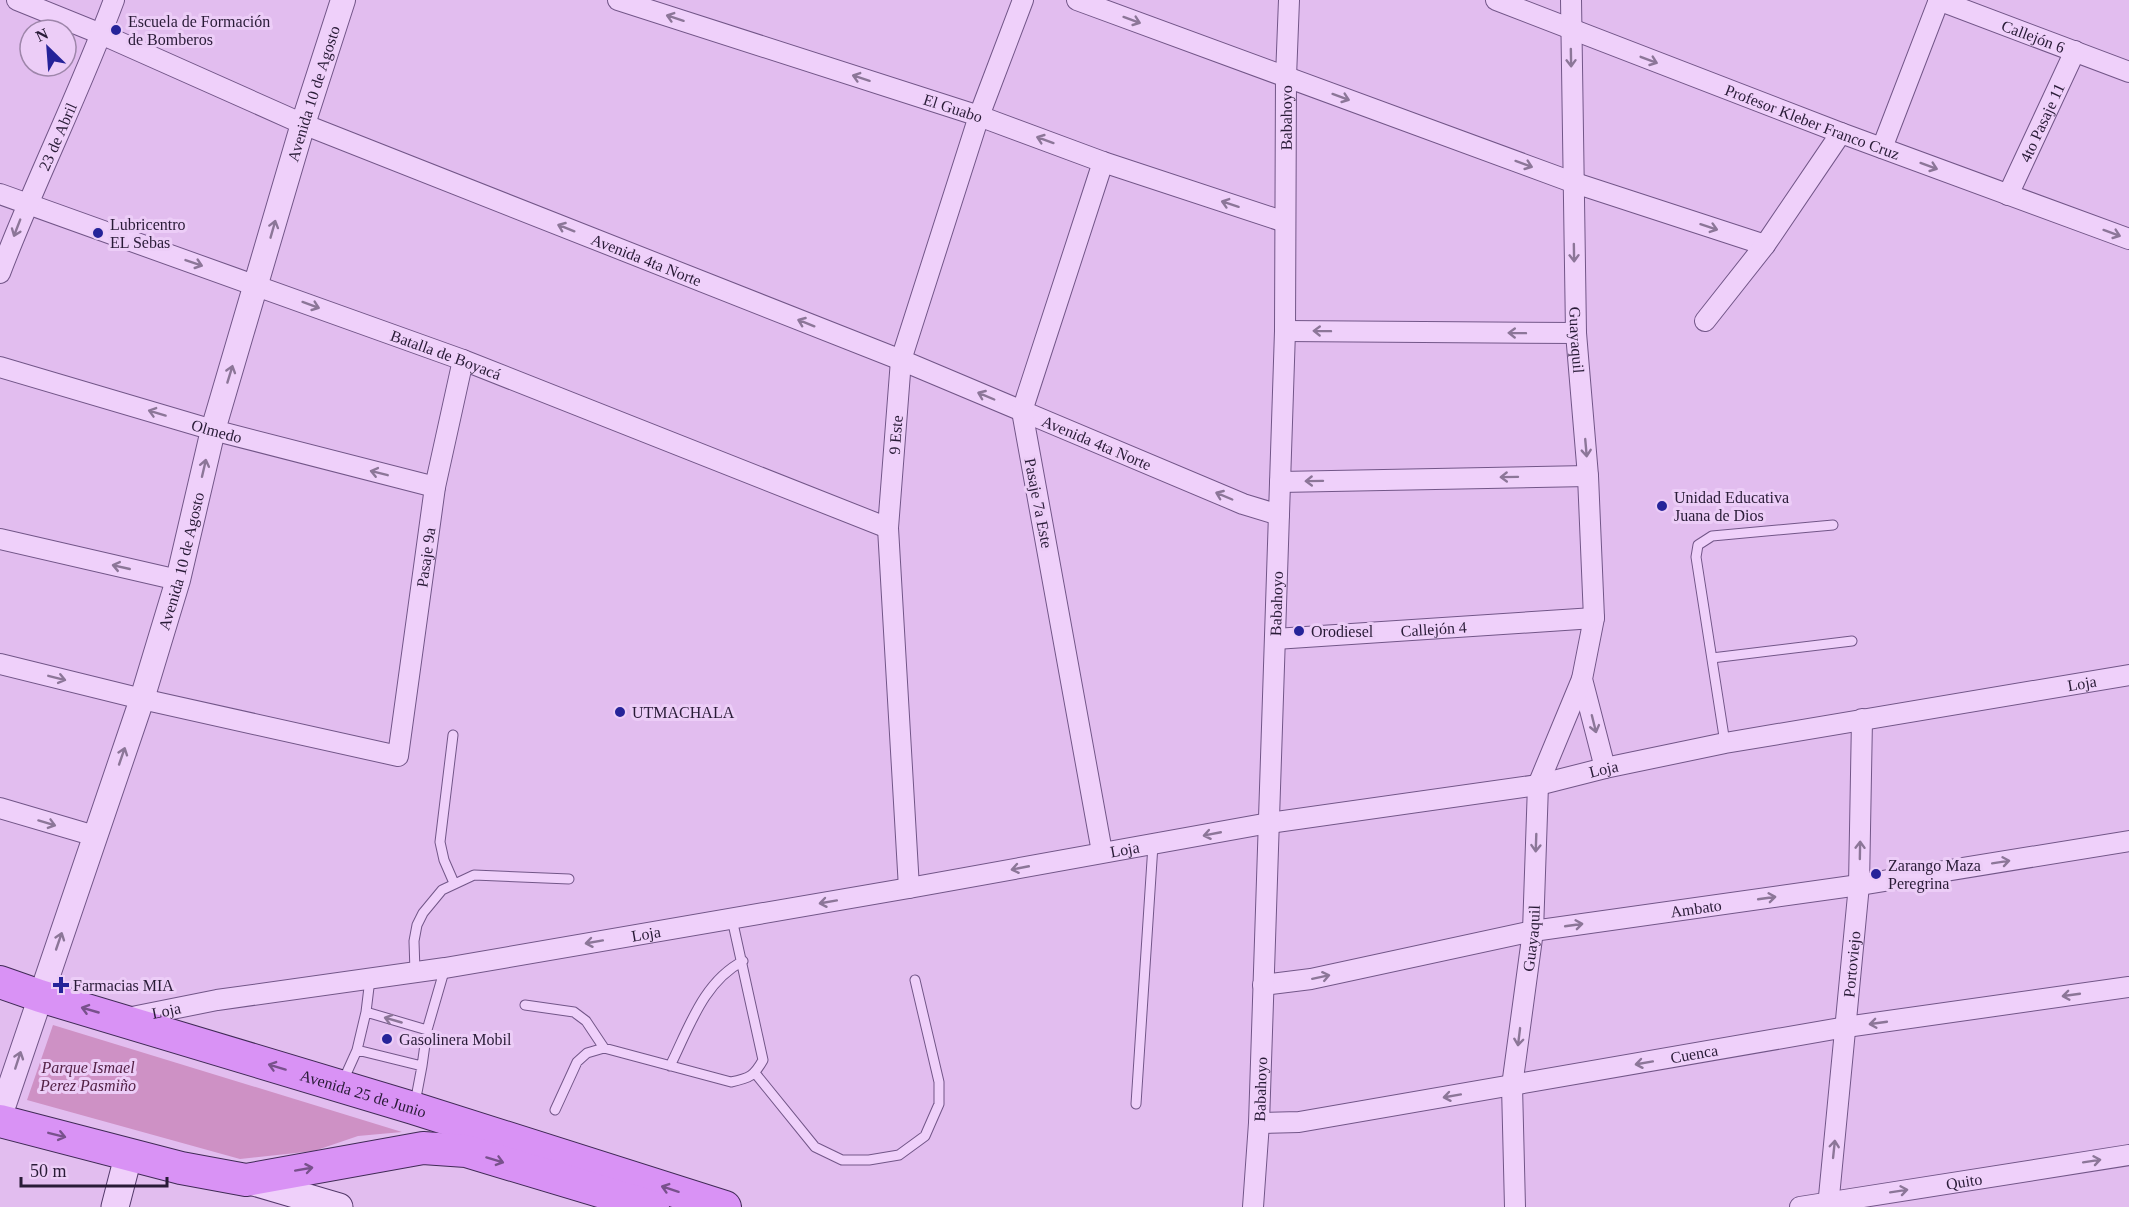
<svg xmlns="http://www.w3.org/2000/svg" width="2129" height="1207" viewBox="0 0 2129 1207" font-family="'Times New Roman',serif">
<style>
.green{fill:#ce91c5}
.lines{fill:none;stroke-linecap:round;stroke-linejoin:round}
.service-casing{stroke:#725688;stroke-width:11}
.minor-casing{stroke:#725688;stroke-width:22}
.tertiary-casing{stroke:#725688;stroke-width:26}
.secondary-casing{stroke:#53396a;stroke-width:29}
.primary-casing{stroke:#3f2a55;stroke-width:34}
.service{stroke:#efd0fa;stroke-width:9}
.minor{stroke:#efd0fa;stroke-width:20}
.tertiary{stroke:#efd0fa;stroke-width:24}
.secondary{stroke:#efd0fa;stroke-width:27}
.primary{stroke:#d992f5;stroke-width:32}
.oneway{stroke:#8c7698}
.oneway2{stroke:#78518c}
.poi-dot{fill:#252399;stroke:#eccdf7;stroke-width:2}
.labels{text-anchor:middle;stroke-width:6;stroke-linejoin:round;paint-order:stroke}
.poi-label{font-size:16px;fill:#291b37;stroke:#eccdf7;text-anchor:start}
.street-label{font-size:16px;fill:#291b37;stroke:#eccdf7}
.park-label{font-size:16px;font-style:italic;fill:#542146;stroke:#eccdf7}
</style>
<rect width="100%" height="100%" fill="#e2bdef"/>
<path class="green" d="M53,1025L402,1132L358,1136L314,1151L240,1159L27,1100Z"/>
<g class="lines">
<g class="service-casing">
<path id="service" d="M1712,658L1852,641
M453,735L440,842L444,860L454,883
M1725,743L1696,557L1698,545L1712,536L1833,525
M415,972L414,941L417,925L423,913L442,890L474,875L569,879
M370,979L366,1012L427,1030L445,968
M525,1005L574,1012L586,1021L604,1048
M357,1050L366,1012
M422,1066L427,1030
M670,1066C689,1028 703,982 743,961
M755,1073L815,1147L842,1160H869L899,1155L925,1136L939,1104V1082L915,980
M343,1081L357,1050L422,1066L415,1103
M1136,1104L1153,845
M555,1110L577,1062L587,1053L604,1048L731,1082C750,1078 754,1076 763,1060L732,919"/>
</g>
<g class="minor-casing">
<g id="minor">
<path id="s1" d="M17,0L101,34L303,124L901,360L1243,504L1279,515"/>
<path id="s2" d="M618,0L979,116L1103,162L1285,222"/>
<path d="M1077,0L1572,182L1765,245"/>
<path id="s3" d="M1496,0L1841,133L2129,239"/>
<path id="s4" d="M1571,0L1576,333L1588,476L1594,618L1582,679L1605,768"/>
<path id="s5" d="M1938,0L2129,72"/>
<path d="M1882,148L1939,0"/>
<path id="s6" d="M0,194L463,360L888,528"/>
<path id="s7" d="M2008,195L2075,51"/>
<path id="s8" d="M0,273C35,181 80,92 114,0"/>
<path d="M1705,321L1765,245L1841,133"/>
<path d="M1285,331L1576,333"/>
<path id="s9" d="M0,367L213,430L435,487"/>
<path d="M1280,482L1588,476"/>
<path d="M0,539L178,580"/>
<path id="s10" d="M1275,639L1594,618"/>
<path id="s11" d="M0,664L142,699L398,756L435,487L463,360"/>
<path d="M0,808L95,836"/>
<path d="M1102,852L1022,411L1103,162"/>
<path id="s12" d="M909,888L888,528L901,360L979,116L1023,0"/>
<path id="s13" d="M1263,985L1311,979L1533,931L1859,885L2129,841"/>
<path id="s14" d="M127,1018L217,1000L445,968L909,888L1269,823L1538,785L1605,768L1725,743L2129,675"/>
<path id="s15" d="M1259,1123L1299,1122L1846,1027L2129,987"/>
<path id="s16" d="M1253,1207L1259,1123L1285,331L1286,77L1289,0"/>
<path id="s17" d="M1515,1207L1512,1086L1533,931L1538,785L1582,679"/>
<path id="s18" d="M1800,1207L2129,1155"/>
<path id="s19" d="M1828,1207L1859,885L1862,719"/>
</g>
</g>
<g class="tertiary-casing">
<g id="tertiary">
<path id="s20" d="M0,1116L142,699L178,580L213,430L303,124L343,0"/>
</g>
</g>
<g class="secondary-casing">
<path id="secondary" d="M247,1180L339,1207
M115,1207L129,1153"/>
</g>
<g class="primary-casing">
<g id="primary">
<path id="s21" d="M0,982L40,996L413,1108L725,1207"/>
<path d="M0,1121L181,1168L246,1180L423,1148L466,1151L653,1207"/>
</g>
</g>
<use href="#service" class="service"/>
<use href="#minor" class="minor"/>
<use href="#tertiary" class="tertiary"/>
<use href="#secondary" class="secondary"/>
<use href="#primary" class="primary"/>
</g>
<defs><path id="oneway-shaft" d="M-6 0H5M1.5-3L5.5 0L1.5 3" fill="none" stroke-width="1.6" stroke-linecap="round" stroke-linejoin="round" transform="scale(1.5)"/></defs>
<g class="oneway">
<use href="#oneway-shaft" transform="translate(675 18) rotate(-162)"/>
<use href="#oneway-shaft" transform="translate(1132 20) rotate(20)"/>
<use href="#oneway-shaft" transform="translate(1571 58) rotate(89)"/>
<use href="#oneway-shaft" transform="translate(1649 60) rotate(21)"/>
<use href="#oneway-shaft" transform="translate(861 78) rotate(-162)"/>
<use href="#oneway-shaft" transform="translate(1341 97) rotate(20)"/>
<use href="#oneway-shaft" transform="translate(1045 140) rotate(-160)"/>
<use href="#oneway-shaft" transform="translate(1524 164) rotate(20)"/>
<use href="#oneway-shaft" transform="translate(1929 166) rotate(20)"/>
<use href="#oneway-shaft" transform="translate(1230 204) rotate(-162)"/>
<use href="#oneway-shaft" transform="translate(1709 227) rotate(18)"/>
<use href="#oneway-shaft" transform="translate(17 228) rotate(111)"/>
<use href="#oneway-shaft" transform="translate(566 228) rotate(-158)"/>
<use href="#oneway-shaft" transform="translate(273 229) rotate(-74)"/>
<use href="#oneway-shaft" transform="translate(2112 233) rotate(20)"/>
<use href="#oneway-shaft" transform="translate(1574 253) rotate(89)"/>
<use href="#oneway-shaft" transform="translate(194 263) rotate(19)"/>
<use href="#oneway-shaft" transform="translate(311 305) rotate(20)"/>
<use href="#oneway-shaft" transform="translate(806 323) rotate(-158)"/>
<use href="#oneway-shaft" transform="translate(1322 331) rotate(-179)"/>
<use href="#oneway-shaft" transform="translate(1517 333) rotate(-179)"/>
<use href="#oneway-shaft" transform="translate(230 374) rotate(-73)"/>
<use href="#oneway-shaft" transform="translate(986 396) rotate(-157)"/>
<use href="#oneway-shaft" transform="translate(157 413) rotate(-163)"/>
<use href="#oneway-shaft" transform="translate(1586 448) rotate(85)"/>
<use href="#oneway-shaft" transform="translate(204 468) rotate(-77)"/>
<use href="#oneway-shaft" transform="translate(379 473) rotate(-166)"/>
<use href="#oneway-shaft" transform="translate(1509 477) rotate(179)"/>
<use href="#oneway-shaft" transform="translate(1314 481) rotate(179)"/>
<use href="#oneway-shaft" transform="translate(1224 496) rotate(-157)"/>
<use href="#oneway-shaft" transform="translate(121 567) rotate(-167)"/>
<use href="#oneway-shaft" transform="translate(57 678) rotate(14)"/>
<use href="#oneway-shaft" transform="translate(1594 724) rotate(76)"/>
<use href="#oneway-shaft" transform="translate(122 756) rotate(-71)"/>
<use href="#oneway-shaft" transform="translate(47 823) rotate(17)"/>
<use href="#oneway-shaft" transform="translate(1212 834) rotate(169)"/>
<use href="#oneway-shaft" transform="translate(1536 843) rotate(92)"/>
<use href="#oneway-shaft" transform="translate(1860 850) rotate(-89)"/>
<use href="#oneway-shaft" transform="translate(2001 862) rotate(-9)"/>
<use href="#oneway-shaft" transform="translate(1020 868) rotate(169)"/>
<use href="#oneway-shaft" transform="translate(1767 898) rotate(-8)"/>
<use href="#oneway-shaft" transform="translate(828 902) rotate(170)"/>
<use href="#oneway-shaft" transform="translate(1574 925) rotate(-8)"/>
<use href="#oneway-shaft" transform="translate(59 941) rotate(-71)"/>
<use href="#oneway-shaft" transform="translate(594 942) rotate(170)"/>
<use href="#oneway-shaft" transform="translate(1321 977) rotate(-12)"/>
<use href="#oneway-shaft" transform="translate(2071 995) rotate(172)"/>
<use href="#oneway-shaft" transform="translate(393 1020) rotate(-164)"/>
<use href="#oneway-shaft" transform="translate(1878 1023) rotate(172)"/>
<use href="#oneway-shaft" transform="translate(1519 1037) rotate(97)"/>
<use href="#oneway-shaft" transform="translate(18 1060) rotate(-72)"/>
<use href="#oneway-shaft" transform="translate(1644 1063) rotate(170)"/>
<use href="#oneway-shaft" transform="translate(1452 1096) rotate(170)"/>
<use href="#oneway-shaft" transform="translate(1834 1149) rotate(-84)"/>
<use href="#oneway-shaft" transform="translate(2092 1161) rotate(-9)"/>
<use href="#oneway-shaft" transform="translate(1899 1191) rotate(-9)"/>
</g>
<g class="oneway2">
<use href="#oneway-shaft" transform="translate(90 1010) rotate(-164)"/>
<use href="#oneway-shaft" transform="translate(277 1067) rotate(-163)"/>
<use href="#oneway-shaft" transform="translate(57 1135) rotate(14)"/>
<use href="#oneway-shaft" transform="translate(495 1160) rotate(17)"/>
<use href="#oneway-shaft" transform="translate(304 1169) rotate(-10)"/>
<use href="#oneway-shaft" transform="translate(670 1189) rotate(-162)"/>
</g>
<g class="poi-dot">
<circle cx="116" cy="30" r="6"/>
<circle cx="98" cy="233" r="6"/>
<circle cx="1662" cy="506" r="6"/>
<circle cx="1299" cy="631" r="6"/>
<circle cx="620" cy="712" r="6"/>
<circle cx="1876" cy="874" r="6"/>
<path d="M58 976h6v6h6v6h-6v6h-6v-6h-6v-6h6z"/>
<circle cx="387" cy="1039" r="6"/>
</g>
<g class="labels">
<g class="poi-label">
<text x="128" y="27">Escuela de Formación<tspan x="128" dy="18">de Bomberos</tspan></text>
<text x="110" y="230">Lubricentro<tspan x="110" dy="18">EL Sebas</tspan></text>
<text x="1674" y="503">Unidad Educativa<tspan x="1674" dy="18">Juana de Dios</tspan></text>
<text x="1311" y="637">Orodiesel</text>
<text x="632" y="718">UTMACHALA</text>
<text x="1888" y="871">Zarango Maza<tspan x="1888" dy="18">Peregrina</tspan></text>
<text x="73" y="991">Farmacias MIA</text>
<text x="399" y="1045">Gasolinera Mobil</text>
</g>
<g class="street-label">
<text dy="6" stroke="none"><textPath href="#s5" startOffset="102">Callejón 6</textPath></text>
<text dy="6" stroke="none"><textPath href="#s20" startOffset="1070">Avenida 10 de Agosto</textPath></text>
<text dy="6" stroke="none"><textPath href="#s2" startOffset="352">El Guabo</textPath></text>
<text dy="6" stroke="none"><textPath href="#s16" startOffset="1090">Babahoyo</textPath></text>
<text dy="6" stroke="none"><textPath href="#s3" startOffset="339">Profesor Kleber Franco Cruz</textPath></text>
<text dy="6" stroke="none"><textPath href="#s7" startOffset="80">4to Pasaje 11</textPath></text>
<text dy="6" stroke="none"><textPath href="#s8" startOffset="148">23 de Abril</textPath></text>
<text dy="6" stroke="none"><textPath href="#s1" startOffset="681">Avenida 4ta Norte</textPath></text>
<text dy="6" stroke="none"><textPath href="#s4" startOffset="340">Guayaquil</textPath></text>
<text dy="6" stroke="none"><textPath href="#s6" startOffset="474">Batalla de Boyacá</textPath></text>
<text dy="6" stroke="none"><textPath href="#s9" startOffset="226">Olmedo</textPath></text>
<text dy="6" stroke="none"><textPath href="#s12" startOffset="454">9 Este</textPath></text>
<text dy="6" stroke="none"><textPath href="#s1" startOffset="1167">Avenida 4ta Norte</textPath></text>
<text transform="translate(1039 503) rotate(79)" y="6">Pasaje 7a Este</text>
<text dy="6" stroke="none"><textPath href="#s11" startOffset="609">Pasaje 9a</textPath></text>
<text dy="6" stroke="none"><textPath href="#s20" startOffset="584">Avenida 10 de Agosto</textPath></text>
<text dy="6" stroke="none"><textPath href="#s16" startOffset="604">Babahoyo</textPath></text>
<text dy="6" stroke="none"><textPath href="#s10" startOffset="159">Callejón 4</textPath></text>
<text dy="6" stroke="none"><textPath href="#s14" startOffset="1984">Loja</textPath></text>
<text dy="6" stroke="none"><textPath href="#s14" startOffset="1498">Loja</textPath></text>
<text dy="6" stroke="none"><textPath href="#s14" startOffset="1012">Loja</textPath></text>
<text dy="6" stroke="none"><textPath href="#s13" startOffset="440">Ambato</textPath></text>
<text dy="6" stroke="none"><textPath href="#s14" startOffset="526">Loja</textPath></text>
<text dy="6" stroke="none"><textPath href="#s17" startOffset="270">Guayaquil</textPath></text>
<text dy="6" stroke="none"><textPath href="#s19" startOffset="244">Portoviejo</textPath></text>
<text dy="6" stroke="none"><textPath href="#s14" startOffset="40">Loja</textPath></text>
<text dy="6" stroke="none"><textPath href="#s15" startOffset="441">Cuenca</textPath></text>
<text dy="6" stroke="none"><textPath href="#s16" startOffset="118">Babahoyo</textPath></text>
<text dy="6" stroke="none"><textPath href="#s21" startOffset="380">Avenida 25 de Junio</textPath></text>
<text dy="6" stroke="none"><textPath href="#s18" startOffset="166">Quito</textPath></text>
</g>
<g class="park-label">
<text x="88" y="1073">Parque Ismael<tspan x="88" dy="18">Perez Pasmiño</tspan></text>
</g>
</g>
<g transform="translate(48 48) rotate(335)"><circle r="28" fill="#eccdf7" stroke="#9e86aa" stroke-width="1.5"/>
<path d="M0-4.5L10 22L0 15L-10 22Z" fill="#252399"/>
<text y="-9" font-size="16" font-weight="bold" text-anchor="middle" fill="#291b37">N</text>
</g>
<path d="M21 1177v9h146v-9" fill="none" stroke="#291b37" stroke-width="3"/>
<text x="30" y="1177" font-size="18" fill="#291b37" stroke="#eccdf7" stroke-width="4.5" paint-order="stroke">50 m</text>
</svg>
